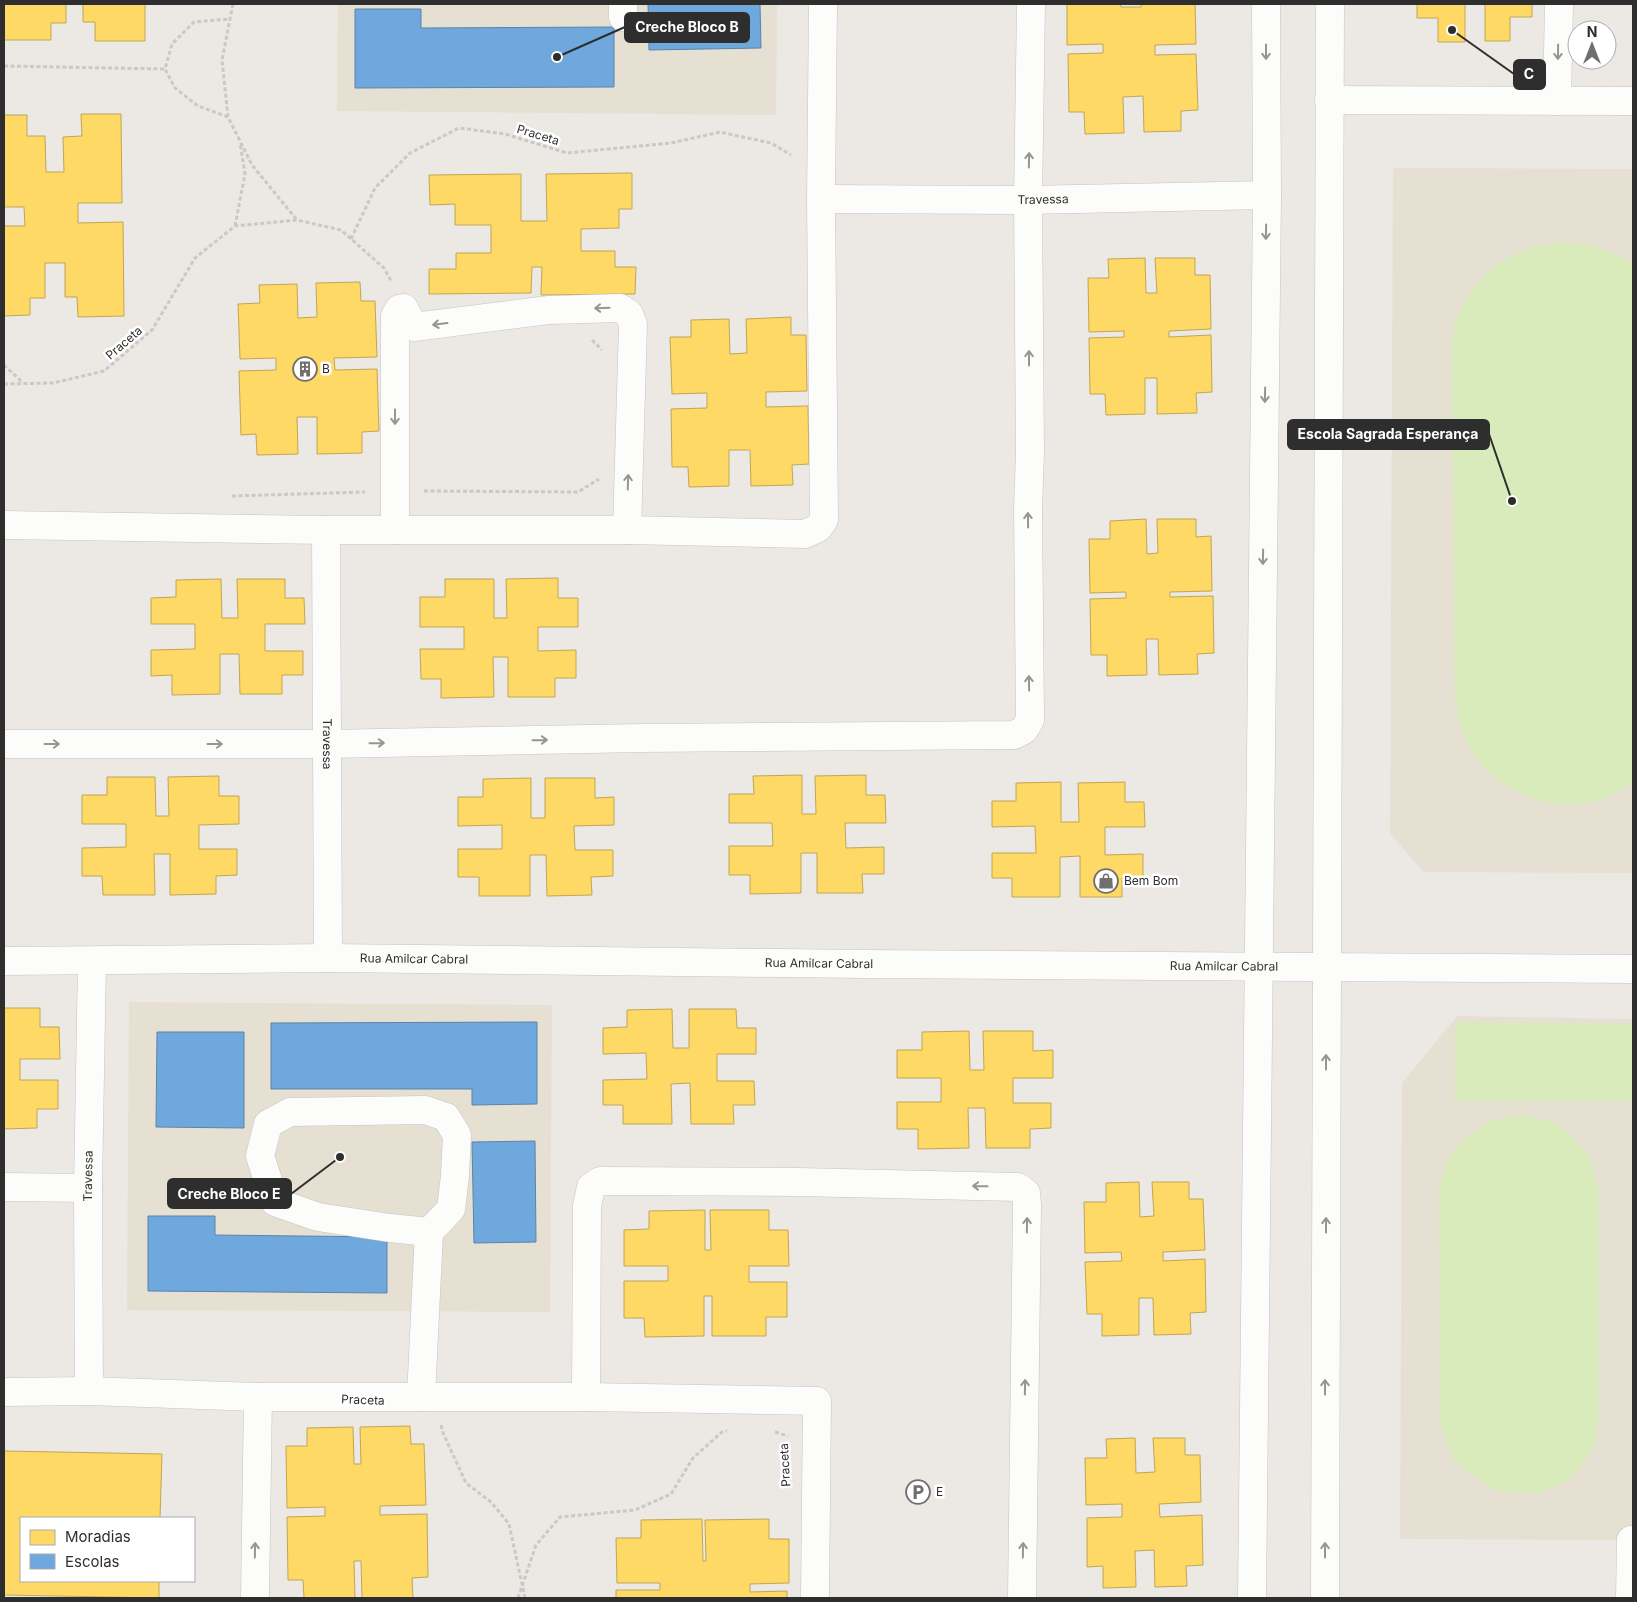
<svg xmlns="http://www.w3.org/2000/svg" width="1637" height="1602" viewBox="0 0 1637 1602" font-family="Inter,sans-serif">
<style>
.education{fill:#e6e0d3}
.pitch{fill:#d9eabb}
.homes{fill:#ffd966;stroke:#c0a655}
.schools{fill:#6fa8dc;stroke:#5c83a8}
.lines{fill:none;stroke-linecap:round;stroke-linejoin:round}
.minor-casing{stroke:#c5c4c5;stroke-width:29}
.path{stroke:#c9c9c8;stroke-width:3;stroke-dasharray:4 2.5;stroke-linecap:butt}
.minor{stroke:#fcfcfb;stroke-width:28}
.oneway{stroke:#959594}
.labels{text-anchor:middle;stroke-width:5;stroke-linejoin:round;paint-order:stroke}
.street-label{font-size:12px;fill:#2e2e2e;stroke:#fff}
.poi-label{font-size:12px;fill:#2e2e2e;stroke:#fff;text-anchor:start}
.leader{fill:none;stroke:#2e2e2e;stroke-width:2}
.callout-dot{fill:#2e2e2e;stroke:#fff;stroke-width:2}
.callout{fill:#2e2e2e;stroke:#2e2e2e;stroke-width:2}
.callout-label{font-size:14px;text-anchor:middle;font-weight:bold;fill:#fff}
</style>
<rect width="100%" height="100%" fill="#ece8e4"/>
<path class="education" d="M338,4H777L776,115L337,111Z
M1393,168L1633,169V873L1423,872L1390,833Z
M129,1002L552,1005L550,1312L127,1310Z
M1457,1016L1633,1019V1540L1400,1539L1402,1083Z"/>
<path class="pitch" d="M1565,242C1590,245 1612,249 1633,264V783C1620,791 1607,799 1591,802C1541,812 1486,786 1465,738C1459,725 1457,712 1455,697L1452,344C1453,337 1454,329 1456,322C1465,292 1491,264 1520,252C1534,246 1550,244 1565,242Z
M1455,1022L1633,1024V1101H1455Z
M1522,1115L1559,1124L1589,1155L1599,1192V1417L1593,1450L1570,1480L1537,1494L1494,1490L1453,1460L1440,1422L1439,1188L1449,1156L1463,1141L1488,1121Z"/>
<path class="homes" d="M4,4H66V23H51V40H4Z
M83,4H145V41H95V22H83Z
M1067,4H1120L1121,7H1141V4H1195L1196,44L1155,45V55L1196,54L1198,110L1181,111V131L1144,132L1143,96L1123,97L1124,133L1085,134L1084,112H1069L1068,54L1103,53V44L1067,45Z
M1417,4H1465V42H1438V18H1417Z
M1485,4H1532V17H1510V41H1485Z
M81,114H121L122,203H78V223L123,222L124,316L78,317L77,297H65V263H45V298H30V315L4,316V226H25L24,207H4V115H27V136H45L46,172H64L63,137L82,136Z
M632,173V209H619V228L581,229V251H615V267H636L635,294L541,295L542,267H532L531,293L429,294V269H456V253H491V225H455V204L430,205L429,175L521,174V221H547L546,174Z
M1145,258L1146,293H1157L1155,258H1195V275H1210L1211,329L1169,331V337L1211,335L1212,392L1196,393L1197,413L1157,414V378H1145V414L1106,415L1105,394H1090L1089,338L1124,337V331L1089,332L1088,278H1109L1108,259Z
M360,282L361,301H375L377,357L334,358L335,370L377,369L379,431L362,432V453L317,454V417H297L298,454L257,455L256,434L241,435L239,371L276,370V358L240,359L238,304L260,303L259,285L297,284L298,318L317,317L316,283Z
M791,317V335H806L807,391L766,392V407L808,406L809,464L792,465L793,485L751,486L750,450H729V486L689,487L688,467H672L671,409L707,408V393L672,394L670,337H691V320L729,319L730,354L747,353L746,319Z
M1146,519L1147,554L1158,553L1157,519H1196V537L1211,536L1212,591L1170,592V597L1213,596L1214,653L1197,654L1198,674L1159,675L1158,639H1146L1147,675L1107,676V655H1091L1090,599L1126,598V592L1090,593L1089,539H1110V521Z
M558,578V598H578V627H538V651L576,650V678H555V697H508V657H493L494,697L441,698V679H421L420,649H464V627H420V597H445V579H494V618H507L506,579Z
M221,579L222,618H238L237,579H285V598H304L305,624H265V651H303V675H282V694H240L239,654H220V694L172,695V675L151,676V650L195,649V624H151V598L176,597V580Z
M802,775V814H816L815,776L866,775V795H885L886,823H845L846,848L884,847V874H862L863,893H817V853H801V893L750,894V875H729V846H773L772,823H729V794H754L753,776Z
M219,776V796H239V824L199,825V849H237V875L216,876V894L170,895V854H154L155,895H103L102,876H82V848L126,847V824H82V795H107V777H155L156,816H169L168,777Z
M531,778V818H545V778H595V798L614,797V825L574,826L575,850H613V876L591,877L592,895L547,896L546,855H530V896H479V877H458V849H502V825L458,826V797H483V779Z
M1061,782V822H1079L1078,783L1125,782V802H1144L1145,827H1105V855L1143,854V878H1122V897H1080V856L1060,857V897H1012V878H992V853H1036L1035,826L992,827V801H1016V783Z
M4,1008H40V1027H59L60,1059H20V1080H58V1109H37V1128L4,1129Z
M672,1009L673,1048H689V1009H736L737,1028H756V1054H717V1081H754L755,1105H733L734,1124H691L690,1083L671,1084L672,1124H623V1105H603V1080L647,1079L646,1053L603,1054V1028L627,1027V1010Z
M969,1031L970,1070H984L983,1031H1033V1051L1053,1050V1078H1013V1103H1051V1128L1030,1129V1148H986L985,1108H968L969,1148L918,1149V1129H897V1102H941V1078H897V1050H922V1032Z
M1139,1182L1140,1217L1154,1216L1152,1182H1189V1199H1203L1205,1250L1163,1252V1261L1205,1259L1206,1312L1190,1313L1191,1334L1154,1335L1153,1298H1139V1335L1102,1336V1314H1087L1085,1262L1122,1261L1121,1252L1085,1253L1084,1202H1106V1183Z
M705,1210V1250H711L710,1210H769V1230H788L789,1266H749V1282H787V1317H766V1336H712V1296H704V1336L645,1337L644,1318H624V1281H668V1266H624V1230L649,1229V1211Z
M410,1426L411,1444H424L426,1505L380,1506V1515L427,1514L428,1577L412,1578L413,1598H362L361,1561H354L355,1598H304L303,1580H288L287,1517L325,1516V1507L287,1508L286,1446H307V1428L353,1427L354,1464H361L360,1427Z
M1135,1438L1136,1473L1155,1472L1153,1438H1185V1455H1200L1201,1502L1159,1504L1160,1517L1202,1515L1203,1565L1186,1566L1187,1586L1155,1587L1154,1550L1135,1551L1136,1587L1103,1588V1566L1087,1567V1518L1122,1517V1504L1086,1505L1085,1458H1107L1106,1439Z
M4,1451L162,1454L160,1518H21V1581H159V1598L4,1595Z
M702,1519L703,1561H706L705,1520L769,1519V1539H789V1583L750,1584V1592L787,1591V1598H616V1590H660V1583H617L616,1538H641V1520Z"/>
<path class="schools" d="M648,4H760L761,48L649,50Z
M355,9H421V28L614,27V87L355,88Z
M537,1022V1104L472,1105V1089H271V1023Z
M157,1032H244V1128L156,1127Z
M535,1141L536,1242L474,1243L472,1142Z
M148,1216H215V1235L387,1237V1293L148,1291Z"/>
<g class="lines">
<g class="minor-casing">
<g id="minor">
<path d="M623,17V4"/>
<path d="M1329,100L1633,101"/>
<path d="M1557,101L1559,4"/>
<path id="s1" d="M821,199L1028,200L1267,195"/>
<path d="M4,525L326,530H627L805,534L818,528L824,520L821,199L823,4"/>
<path id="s2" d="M326,530L328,958"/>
<path d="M395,530V316L399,309L404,308L414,327L549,310L620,308L629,314L633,324L627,530"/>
<path d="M4,744H327L642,738L1014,735L1024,730L1030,720L1028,509L1030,452L1028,200L1031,4"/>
<path id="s3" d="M4,961L328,958L864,964L1633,969"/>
<path d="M425,1110L446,1117L457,1135L455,1176L451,1209L429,1232L390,1228L318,1217L275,1202L260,1156L268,1124L290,1112Z"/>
<path d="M4,1187L88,1188"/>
<path id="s4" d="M89,1391L88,1188L92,961"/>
<path d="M4,1392L89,1391L258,1397H586L817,1401L815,1598"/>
<path d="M421,1397L429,1232"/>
<path d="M586,1397L587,1206L591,1187L600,1181L799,1182L1018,1187L1026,1193L1027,1205L1022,1598"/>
<path d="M255,1598L258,1397"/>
<path d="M1252,1598L1267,195L1266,4"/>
<path d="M1325,1598L1330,4"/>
<path d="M1630,1598L1631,1540"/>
</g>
</g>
<path class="path" d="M233,4L222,60L228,117L252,165L297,220
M4,66L165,69
M228,117L198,106L175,88L165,69L172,44L194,22L230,19
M235,226L245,174L240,143
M351,239L375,188L410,153L459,128L505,134L567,153L671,143L720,132L771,143L791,155
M592,340L602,350
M4,365L23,383
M4,384L53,383L104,371L152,330L195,258L235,226L297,220L341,230L384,268L391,281
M424,491L578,492L599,479
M232,496L365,492
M441,1425L443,1433L466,1483L491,1502L509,1524L525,1598
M775,1432L788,1436
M518,1598L536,1545L560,1517L635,1510L671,1494L693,1458L722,1432L727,1431"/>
<use href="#minor" class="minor"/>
</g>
<defs><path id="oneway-shaft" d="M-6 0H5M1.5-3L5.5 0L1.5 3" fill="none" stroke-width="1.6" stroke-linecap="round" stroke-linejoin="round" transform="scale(1.25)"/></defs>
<g class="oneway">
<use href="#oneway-shaft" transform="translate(1266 52) rotate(90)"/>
<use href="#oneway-shaft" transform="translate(1558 52) rotate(91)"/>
<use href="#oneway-shaft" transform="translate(1029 160) rotate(-89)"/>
<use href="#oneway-shaft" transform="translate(1266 232) rotate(91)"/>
<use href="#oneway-shaft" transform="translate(602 308) rotate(178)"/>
<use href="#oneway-shaft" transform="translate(440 324) rotate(173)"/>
<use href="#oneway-shaft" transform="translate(1029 358) rotate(-90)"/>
<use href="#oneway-shaft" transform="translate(1265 395) rotate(91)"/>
<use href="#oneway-shaft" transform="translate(395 417) rotate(90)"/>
<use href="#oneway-shaft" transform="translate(628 482) rotate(-88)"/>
<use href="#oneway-shaft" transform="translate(1028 520) rotate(-91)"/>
<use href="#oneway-shaft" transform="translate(1263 557) rotate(91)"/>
<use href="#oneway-shaft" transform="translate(1029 683) rotate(-91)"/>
<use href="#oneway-shaft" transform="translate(540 740) rotate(-1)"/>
<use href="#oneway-shaft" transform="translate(377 743) rotate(-1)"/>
<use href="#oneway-shaft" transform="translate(52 744)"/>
<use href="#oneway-shaft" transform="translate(215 744)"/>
<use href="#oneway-shaft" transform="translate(1326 1062) rotate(-90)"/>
<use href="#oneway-shaft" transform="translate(980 1186) rotate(-179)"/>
<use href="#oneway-shaft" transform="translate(1027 1225) rotate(-89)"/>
<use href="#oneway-shaft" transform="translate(1326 1225) rotate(-90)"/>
<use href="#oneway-shaft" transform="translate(1025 1387) rotate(-89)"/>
<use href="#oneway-shaft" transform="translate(1325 1387) rotate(-90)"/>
<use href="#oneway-shaft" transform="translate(255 1550) rotate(-89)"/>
<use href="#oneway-shaft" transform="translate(1023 1550) rotate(-89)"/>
<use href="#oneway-shaft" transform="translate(1325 1550) rotate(-90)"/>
</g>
<defs>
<g id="building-ring" transform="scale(1.25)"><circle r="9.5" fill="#fff" stroke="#706f6e" stroke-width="1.5"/><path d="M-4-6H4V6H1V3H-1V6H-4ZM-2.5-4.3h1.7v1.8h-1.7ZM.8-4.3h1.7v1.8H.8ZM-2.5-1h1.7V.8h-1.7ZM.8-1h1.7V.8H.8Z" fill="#706f6e"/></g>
<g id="shop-ring" transform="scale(1.25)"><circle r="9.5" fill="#fff" stroke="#706f6e" stroke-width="1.5"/><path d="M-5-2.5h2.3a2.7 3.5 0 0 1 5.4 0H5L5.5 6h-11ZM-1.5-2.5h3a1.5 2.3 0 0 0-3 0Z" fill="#706f6e"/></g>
<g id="parking-ring" transform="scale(1.25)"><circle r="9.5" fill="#fff" stroke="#706f6e" stroke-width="1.5"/><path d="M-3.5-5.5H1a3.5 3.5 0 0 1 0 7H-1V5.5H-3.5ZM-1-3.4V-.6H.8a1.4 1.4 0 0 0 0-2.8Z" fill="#706f6e"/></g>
</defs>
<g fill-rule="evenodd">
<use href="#building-ring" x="305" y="369"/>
<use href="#shop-ring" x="1106" y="881"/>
<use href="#parking-ring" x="918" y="1492"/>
</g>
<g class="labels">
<g class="street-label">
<text transform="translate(538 135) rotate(17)" y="4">Praceta</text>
<text dy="4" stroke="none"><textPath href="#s1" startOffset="222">Travessa</textPath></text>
<text transform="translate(124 343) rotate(-41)" y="4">Praceta</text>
<text dy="4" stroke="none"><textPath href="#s2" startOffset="214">Travessa</textPath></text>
<text dy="4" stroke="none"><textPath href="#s3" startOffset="410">Rua Amilcar Cabral</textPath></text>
<text dy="4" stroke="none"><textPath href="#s3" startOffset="815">Rua Amilcar Cabral</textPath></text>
<text dy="4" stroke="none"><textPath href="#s3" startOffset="1220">Rua Amilcar Cabral</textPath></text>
<text dy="4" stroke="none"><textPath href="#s4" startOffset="215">Travessa</textPath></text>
<text transform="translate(363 1400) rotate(2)" y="4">Praceta</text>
<text transform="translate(785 1465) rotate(-93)" y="4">Praceta</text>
</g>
<g class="poi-label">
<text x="322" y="373">B</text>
<text x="1124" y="885">Bem Bom</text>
<text x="936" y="1496">E</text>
</g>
</g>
<path class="leader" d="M557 57L625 27M1452 30L1514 74M1512 501L1489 434M340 1157L291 1194"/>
<g class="callout-dot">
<circle cx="557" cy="57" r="5"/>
<circle cx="1452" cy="30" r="5"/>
<circle cx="1512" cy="501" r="5"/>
<circle cx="340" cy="1157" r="5"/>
</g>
<g class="callout">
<rect x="625" y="13" width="124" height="29" rx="5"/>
<rect x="1514" y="60" width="31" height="29" rx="5"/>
<rect x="1288" y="420" width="201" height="29" rx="5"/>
<rect x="168" y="1179" width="123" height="29" rx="5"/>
</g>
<g class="callout-label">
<text x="687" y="32">Creche Bloco B</text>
<text x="1529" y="79">C</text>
<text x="1388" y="439">Escola Sagrada Esperança</text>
<text x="229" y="1199">Creche Bloco E</text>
</g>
<rect width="1637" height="1602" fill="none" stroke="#2e2e2e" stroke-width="10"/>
<rect x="20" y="1517" width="175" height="65" fill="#ffffff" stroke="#ababab"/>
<rect x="30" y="1530" width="25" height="15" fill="#ffd966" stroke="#ababab"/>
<text x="65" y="1542" font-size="15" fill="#2e2e2e">Moradias</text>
<rect x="30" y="1554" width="25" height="15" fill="#6fa8dc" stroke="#ababab"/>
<text x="65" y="1567" font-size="15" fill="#2e2e2e">Escolas</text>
<g transform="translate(1592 45)"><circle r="24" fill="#ffffff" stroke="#ababab"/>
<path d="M0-4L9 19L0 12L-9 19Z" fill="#706f6e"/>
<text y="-8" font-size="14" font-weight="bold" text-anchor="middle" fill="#2e2e2e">N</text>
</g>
</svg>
